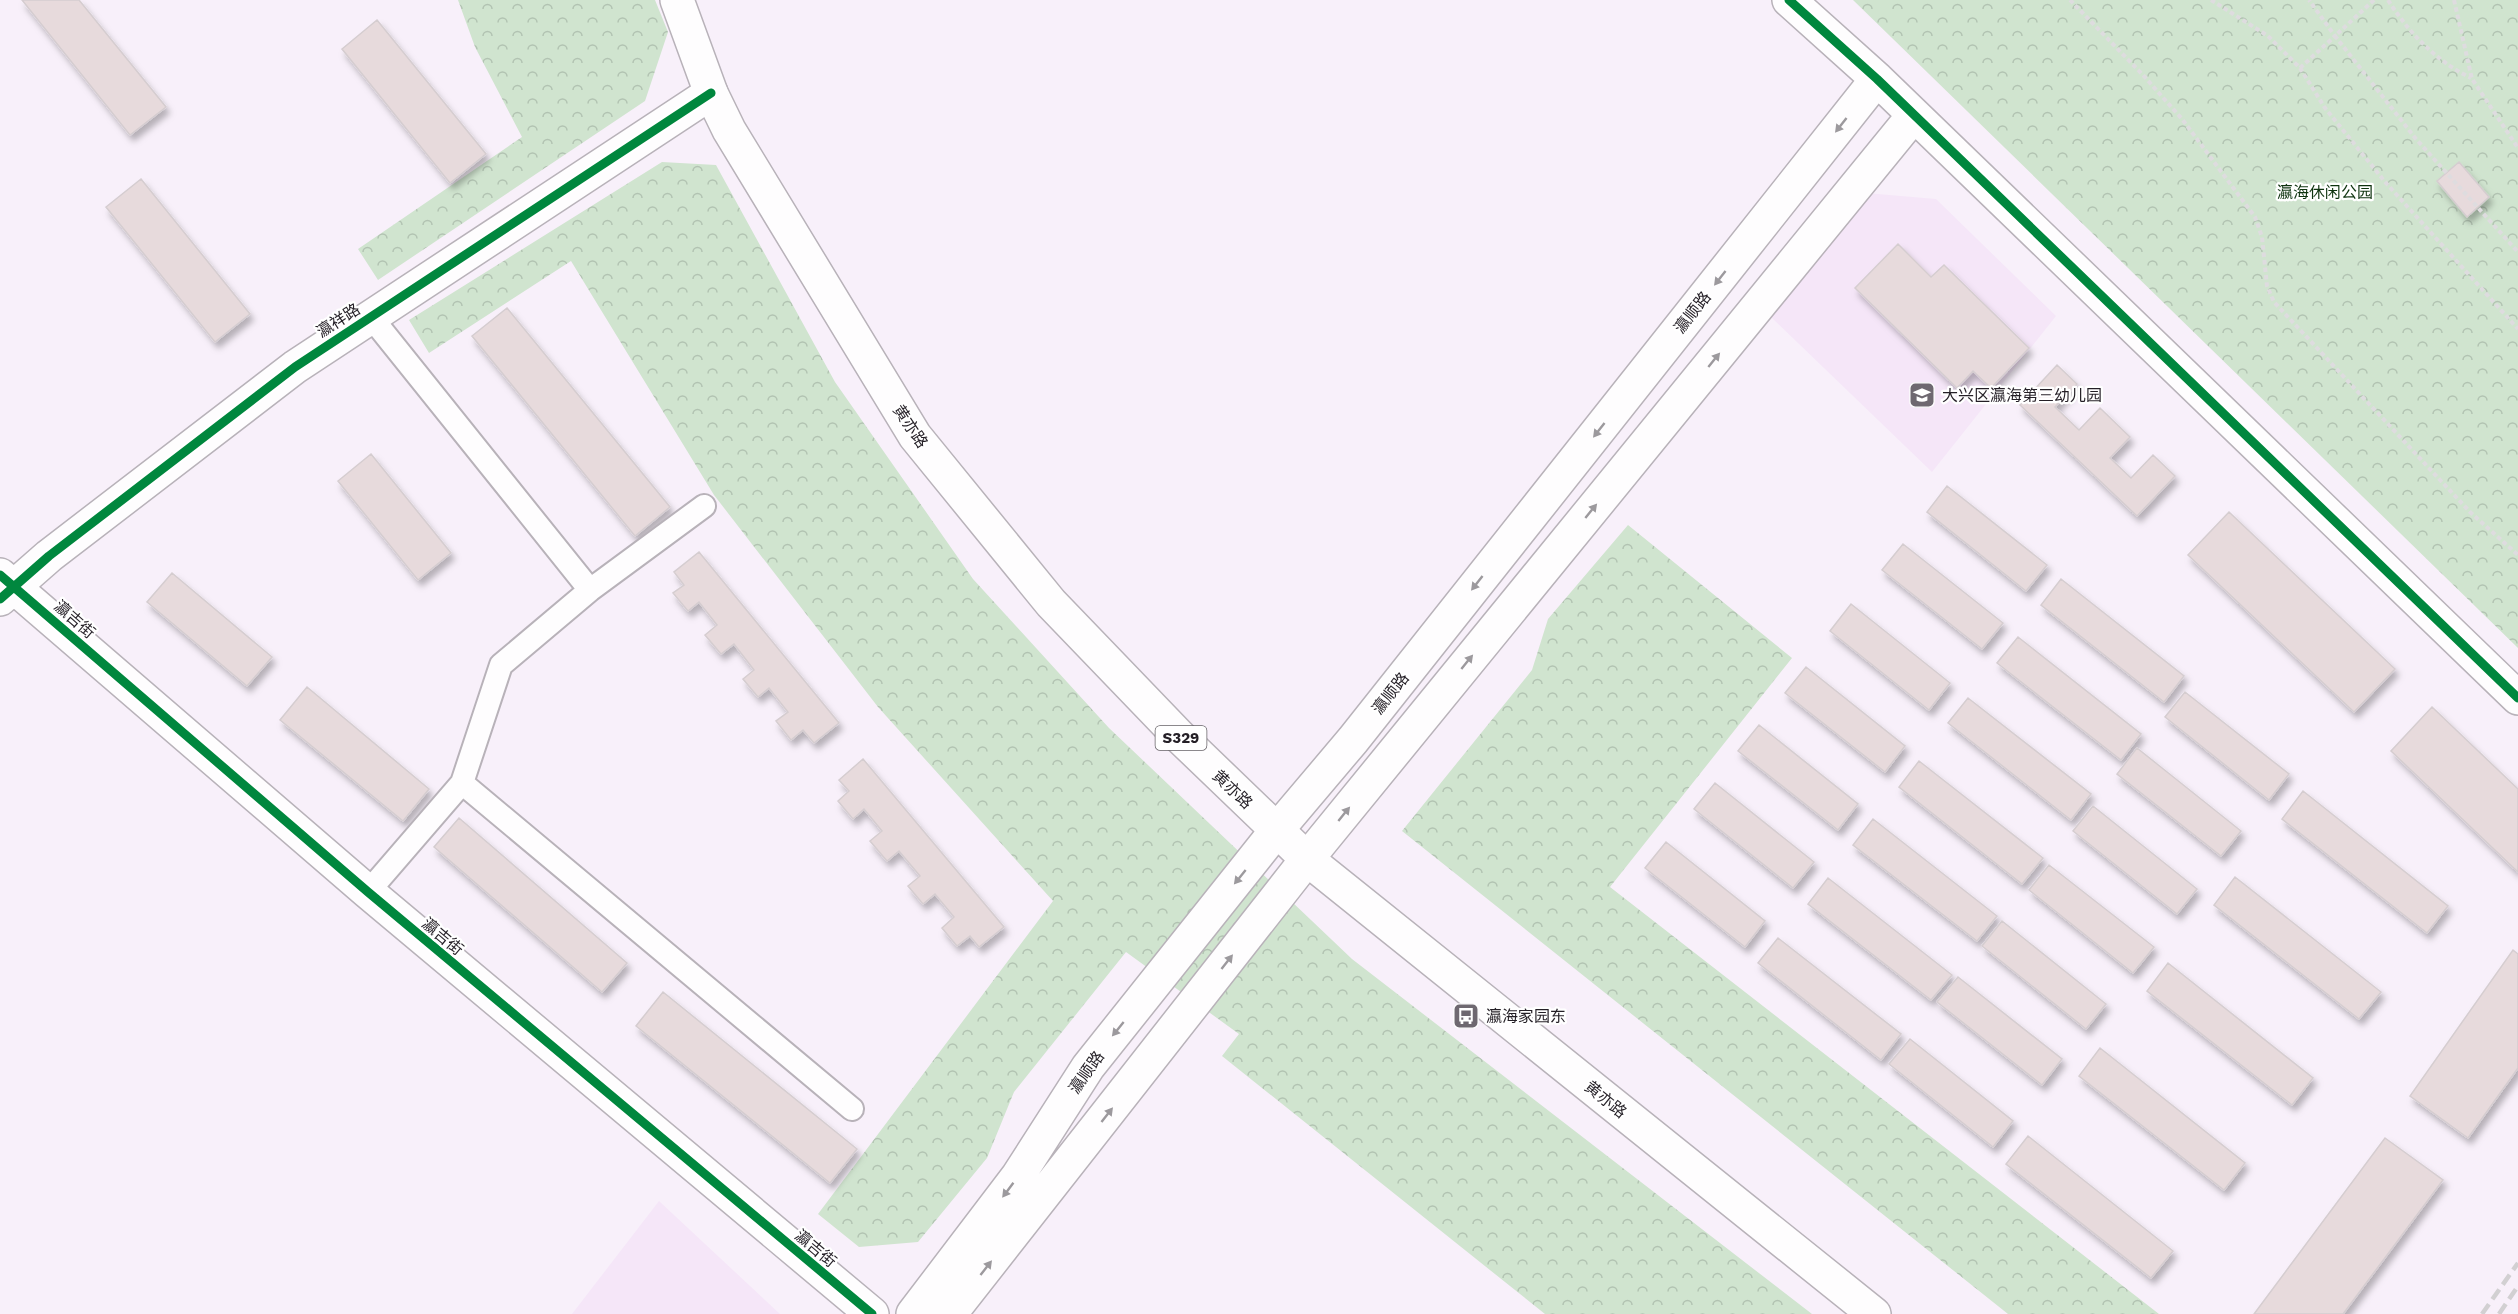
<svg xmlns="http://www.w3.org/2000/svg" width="2518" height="1314" viewBox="0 0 2518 1314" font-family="'Work Sans','Noto Sans SC',sans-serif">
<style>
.built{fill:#f5e6f8}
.park{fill:url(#park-crowns)}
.building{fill:#e7dadc;stroke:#d5cdd0;stroke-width:1.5;filter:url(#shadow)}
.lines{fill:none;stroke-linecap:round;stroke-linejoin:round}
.street-casing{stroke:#b8b2b9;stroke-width:26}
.secondary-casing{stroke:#b8b2b9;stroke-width:36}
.primary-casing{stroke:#b8b2b9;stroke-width:36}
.path{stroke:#dedcdf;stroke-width:4;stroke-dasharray:4.5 3;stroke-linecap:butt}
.street{stroke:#fefdfe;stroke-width:22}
.secondary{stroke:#fefdfe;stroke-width:33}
.primary{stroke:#fefdfe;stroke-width:33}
.rail{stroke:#d2d0d2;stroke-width:4.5;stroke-dasharray:12 6;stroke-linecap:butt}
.cycleway-casing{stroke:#fff;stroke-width:13}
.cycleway{stroke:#00873e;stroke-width:9}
.oneway{fill:#9c999d}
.labels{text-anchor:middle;stroke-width:4.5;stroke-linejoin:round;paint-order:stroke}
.shield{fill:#fff;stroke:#666267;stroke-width:1.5}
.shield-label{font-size:15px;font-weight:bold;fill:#241f26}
.park-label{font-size:16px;fill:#0e330f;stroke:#fff}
.street-label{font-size:16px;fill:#241f26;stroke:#fff}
.poi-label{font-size:16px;fill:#241f26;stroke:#fff;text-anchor:start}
</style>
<defs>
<pattern id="park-crowns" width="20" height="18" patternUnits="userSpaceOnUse" patternTransform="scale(1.5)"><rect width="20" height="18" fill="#d0e4cf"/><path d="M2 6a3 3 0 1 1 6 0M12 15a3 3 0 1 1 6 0" fill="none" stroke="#b2c3b2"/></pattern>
<filter id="shadow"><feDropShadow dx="3.5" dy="6" stdDeviation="3" flood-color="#0004"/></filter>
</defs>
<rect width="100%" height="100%" fill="#f8f0fa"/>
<path class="built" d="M1866,193L1936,199L2056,316L1932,472L1771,317Z
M659,1201L780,1314H572Z"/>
<path class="park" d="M458,0H655L668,32L645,101L378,280L358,249L522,137L475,47Z
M1853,0H2518V648Z
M662,162L716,165L835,382L973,579L1109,728L1352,959L1812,1314H1545L1222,1056L1239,1034L1126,952L1014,1092L987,1158L918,1242L859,1247L818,1214L1053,901L878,707L714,495L571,261L429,353L409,320Z
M1628,525L1792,658L1610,887L2159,1314H2008L1402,831L1532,670L1548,619Z"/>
<path class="building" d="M22,0H79L166,107L130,135Z
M377,20L486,154L450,183L342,49Z
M2459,162L2489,197L2467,217L2437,181Z
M141,179L250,314L215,342L106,207Z
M1898,244L1931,277L1944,265L2029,348L1991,388L1973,371L1957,388L1855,288Z
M507,308L670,507L635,536L472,336Z
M2057,365L2077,384L2055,407L2079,430L2100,408L2130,437L2110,458L2131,478L2153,455L2175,476L2137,516L2020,405Z
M371,454L451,553L418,580L338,481Z
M1947,486L2047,565L2026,591L1927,512Z
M2229,512L2395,669L2354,712L2188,555Z
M1903,544L2003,623L1982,649L1882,570Z
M699,552L839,723L814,743L803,730L791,740L776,721L788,712L769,688L758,697L743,679L754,670L734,644L721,654L705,635L717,625L699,602L688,611L673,593L684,585L674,572Z
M172,573L272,657L247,686L147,602Z
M2061,579L2184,676L2164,702L2041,605Z
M1851,604L1950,683L1929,710L1830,631Z
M2018,637L2141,734L2121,760L1997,663Z
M1806,667L1905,746L1885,772L1785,693Z
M307,687L429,789L403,821L280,720Z
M2185,692L2289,774L2269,800L2165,717Z
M1968,698L2091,794L2071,820L1948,723Z
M2432,707L2518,789V872L2391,751Z
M1759,725L1858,804L1838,830L1738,751Z
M2137,748L2241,831L2221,856L2117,774Z
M863,759L1004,927L979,947L970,936L957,946L942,928L954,917L935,894L923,904L908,886L920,876L899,851L887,861L870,841L882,831L864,809L853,819L838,801L849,791L839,780Z
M1919,761L2043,858L2022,884L1899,787Z
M1715,783L1814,862L1793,888L1694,809Z
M2303,791L2448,906L2427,933L2282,819Z
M2093,806L2197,889L2177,914L2073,831Z
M459,818L627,963L602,992L434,847Z
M1873,819L1997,916L1977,941L1853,845Z
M1666,842L1765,921L1745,947L1645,868Z
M2049,865L2154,947L2133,973L2029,890Z
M2235,877L2381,992L2359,1019L2214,905Z
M1828,878L1952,975L1931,1000L1808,904Z
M2002,921L2106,1004L2086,1029L1982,946Z
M1778,938L1901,1034L1881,1060L1758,963Z
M2513,950L2518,954V1068L2468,1138L2410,1096Z
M2168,963L2313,1078L2292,1105L2147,991Z
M1958,977L2062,1059L2042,1085L1937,1002Z
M663,992L857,1149L830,1183L636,1026Z
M1910,1039L2013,1121L1993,1147L1889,1064Z
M2100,1048L2245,1163L2224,1190L2079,1076Z
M2028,1136L2173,1251L2151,1278L2006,1164Z
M2385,1138L2443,1180L2343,1314H2254Z"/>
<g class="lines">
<g class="street-casing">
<path id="street" d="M371,317L590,590
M462,783L852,1109
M368,892L462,783L501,665L590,590L704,506"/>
</g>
<g class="secondary-casing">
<path id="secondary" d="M1789,0L1877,79L2518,698
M0,575L368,892L872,1314
M0,599L49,556L295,367L711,93
M913,1314L1018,1176L1088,1067L1276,831L1353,740L1877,79
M950,1314L1307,859L1914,115"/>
</g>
<g class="primary-casing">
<path id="primary" d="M677,0L711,93L729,130L915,436L1051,603L1179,736L1307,859L1874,1314"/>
</g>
<path class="path" d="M2070,0L2143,75L2182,119L2255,217L2262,237L2267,286L2274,302L2470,512L2518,555
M2211,0L2268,36L2300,68L2325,108L2386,183L2518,329
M2374,0L2335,36L2416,139L2518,252
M2388,0C2409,33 2436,61 2471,78
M2454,0L2472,79L2518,148
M2300,68L2335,36L2309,0"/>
<use href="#street" class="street"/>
<use href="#secondary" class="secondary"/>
<use href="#primary" class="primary"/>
<path class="rail" d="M2482,1314L2518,1263
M2499,1314L2518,1286"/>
<g class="cycleway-casing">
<path id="cycleway" d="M1789,0L1877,79L2518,698
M0,575L368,892L872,1314
M0,599L49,556L295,367L711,93"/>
</g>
<use href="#cycleway" class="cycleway"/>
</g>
<defs><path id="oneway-solid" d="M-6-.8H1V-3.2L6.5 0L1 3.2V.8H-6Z" transform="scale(1.5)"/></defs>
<g class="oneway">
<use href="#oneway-solid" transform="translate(1841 125) rotate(128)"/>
<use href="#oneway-solid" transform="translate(1720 278) rotate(128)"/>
<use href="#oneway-solid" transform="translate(1714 360) rotate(-51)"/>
<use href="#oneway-solid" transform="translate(1599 430) rotate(128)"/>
<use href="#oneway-solid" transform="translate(1591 511) rotate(-51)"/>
<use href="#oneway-solid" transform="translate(1477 583) rotate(128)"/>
<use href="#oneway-solid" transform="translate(1467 662) rotate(-51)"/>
<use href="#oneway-solid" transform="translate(1344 814) rotate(-51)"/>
<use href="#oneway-solid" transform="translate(1240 877) rotate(129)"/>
<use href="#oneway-solid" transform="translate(1227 962) rotate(-52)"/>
<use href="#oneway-solid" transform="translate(1118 1029) rotate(129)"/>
<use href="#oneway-solid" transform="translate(1107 1115) rotate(-52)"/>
<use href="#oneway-solid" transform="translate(1008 1190) rotate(127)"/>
<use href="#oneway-solid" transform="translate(986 1268) rotate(-52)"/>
</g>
<defs>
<g id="school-square" transform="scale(1.35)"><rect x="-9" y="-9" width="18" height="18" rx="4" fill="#6e6870" stroke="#fff"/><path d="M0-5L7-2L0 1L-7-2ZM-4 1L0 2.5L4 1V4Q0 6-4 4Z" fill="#fff"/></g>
<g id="bus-square" transform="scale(1.35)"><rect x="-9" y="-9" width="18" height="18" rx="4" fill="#6e6870" stroke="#fff"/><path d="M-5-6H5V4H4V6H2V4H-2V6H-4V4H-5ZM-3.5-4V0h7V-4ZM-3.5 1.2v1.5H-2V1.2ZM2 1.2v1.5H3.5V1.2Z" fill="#fff"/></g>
</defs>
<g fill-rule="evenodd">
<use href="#school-square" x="1922" y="395"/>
<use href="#bus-square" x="1466" y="1016"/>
</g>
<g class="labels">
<rect class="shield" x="1155.5" y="726" width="51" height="24" rx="4.5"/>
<g class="shield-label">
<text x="1181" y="743">S329</text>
</g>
<g class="park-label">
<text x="2325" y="198">瀛海休闲公园</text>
</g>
<g class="street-label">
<text transform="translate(1692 312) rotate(-52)" y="6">瀛顺路</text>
<text transform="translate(338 320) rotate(-33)" y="6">瀛祥路</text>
<text transform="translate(911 426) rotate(56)" y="6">黄亦路</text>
<text transform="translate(75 619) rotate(41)" y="6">瀛吉街</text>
<text transform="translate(1390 693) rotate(-52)" y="6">瀛顺路</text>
<text transform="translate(1233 789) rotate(44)" y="6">黄亦路</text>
<text transform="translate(443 936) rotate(40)" y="6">瀛吉街</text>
<text transform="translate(1086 1072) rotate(-55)" y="6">瀛顺路</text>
<text transform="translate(1606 1099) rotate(39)" y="6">黄亦路</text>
<text transform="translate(816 1248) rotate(40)" y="6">瀛吉街</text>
</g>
<g class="poi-label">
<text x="1942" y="401">大兴区瀛海第三幼儿园</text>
<text x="1486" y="1022">瀛海家园东</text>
</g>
</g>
</svg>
